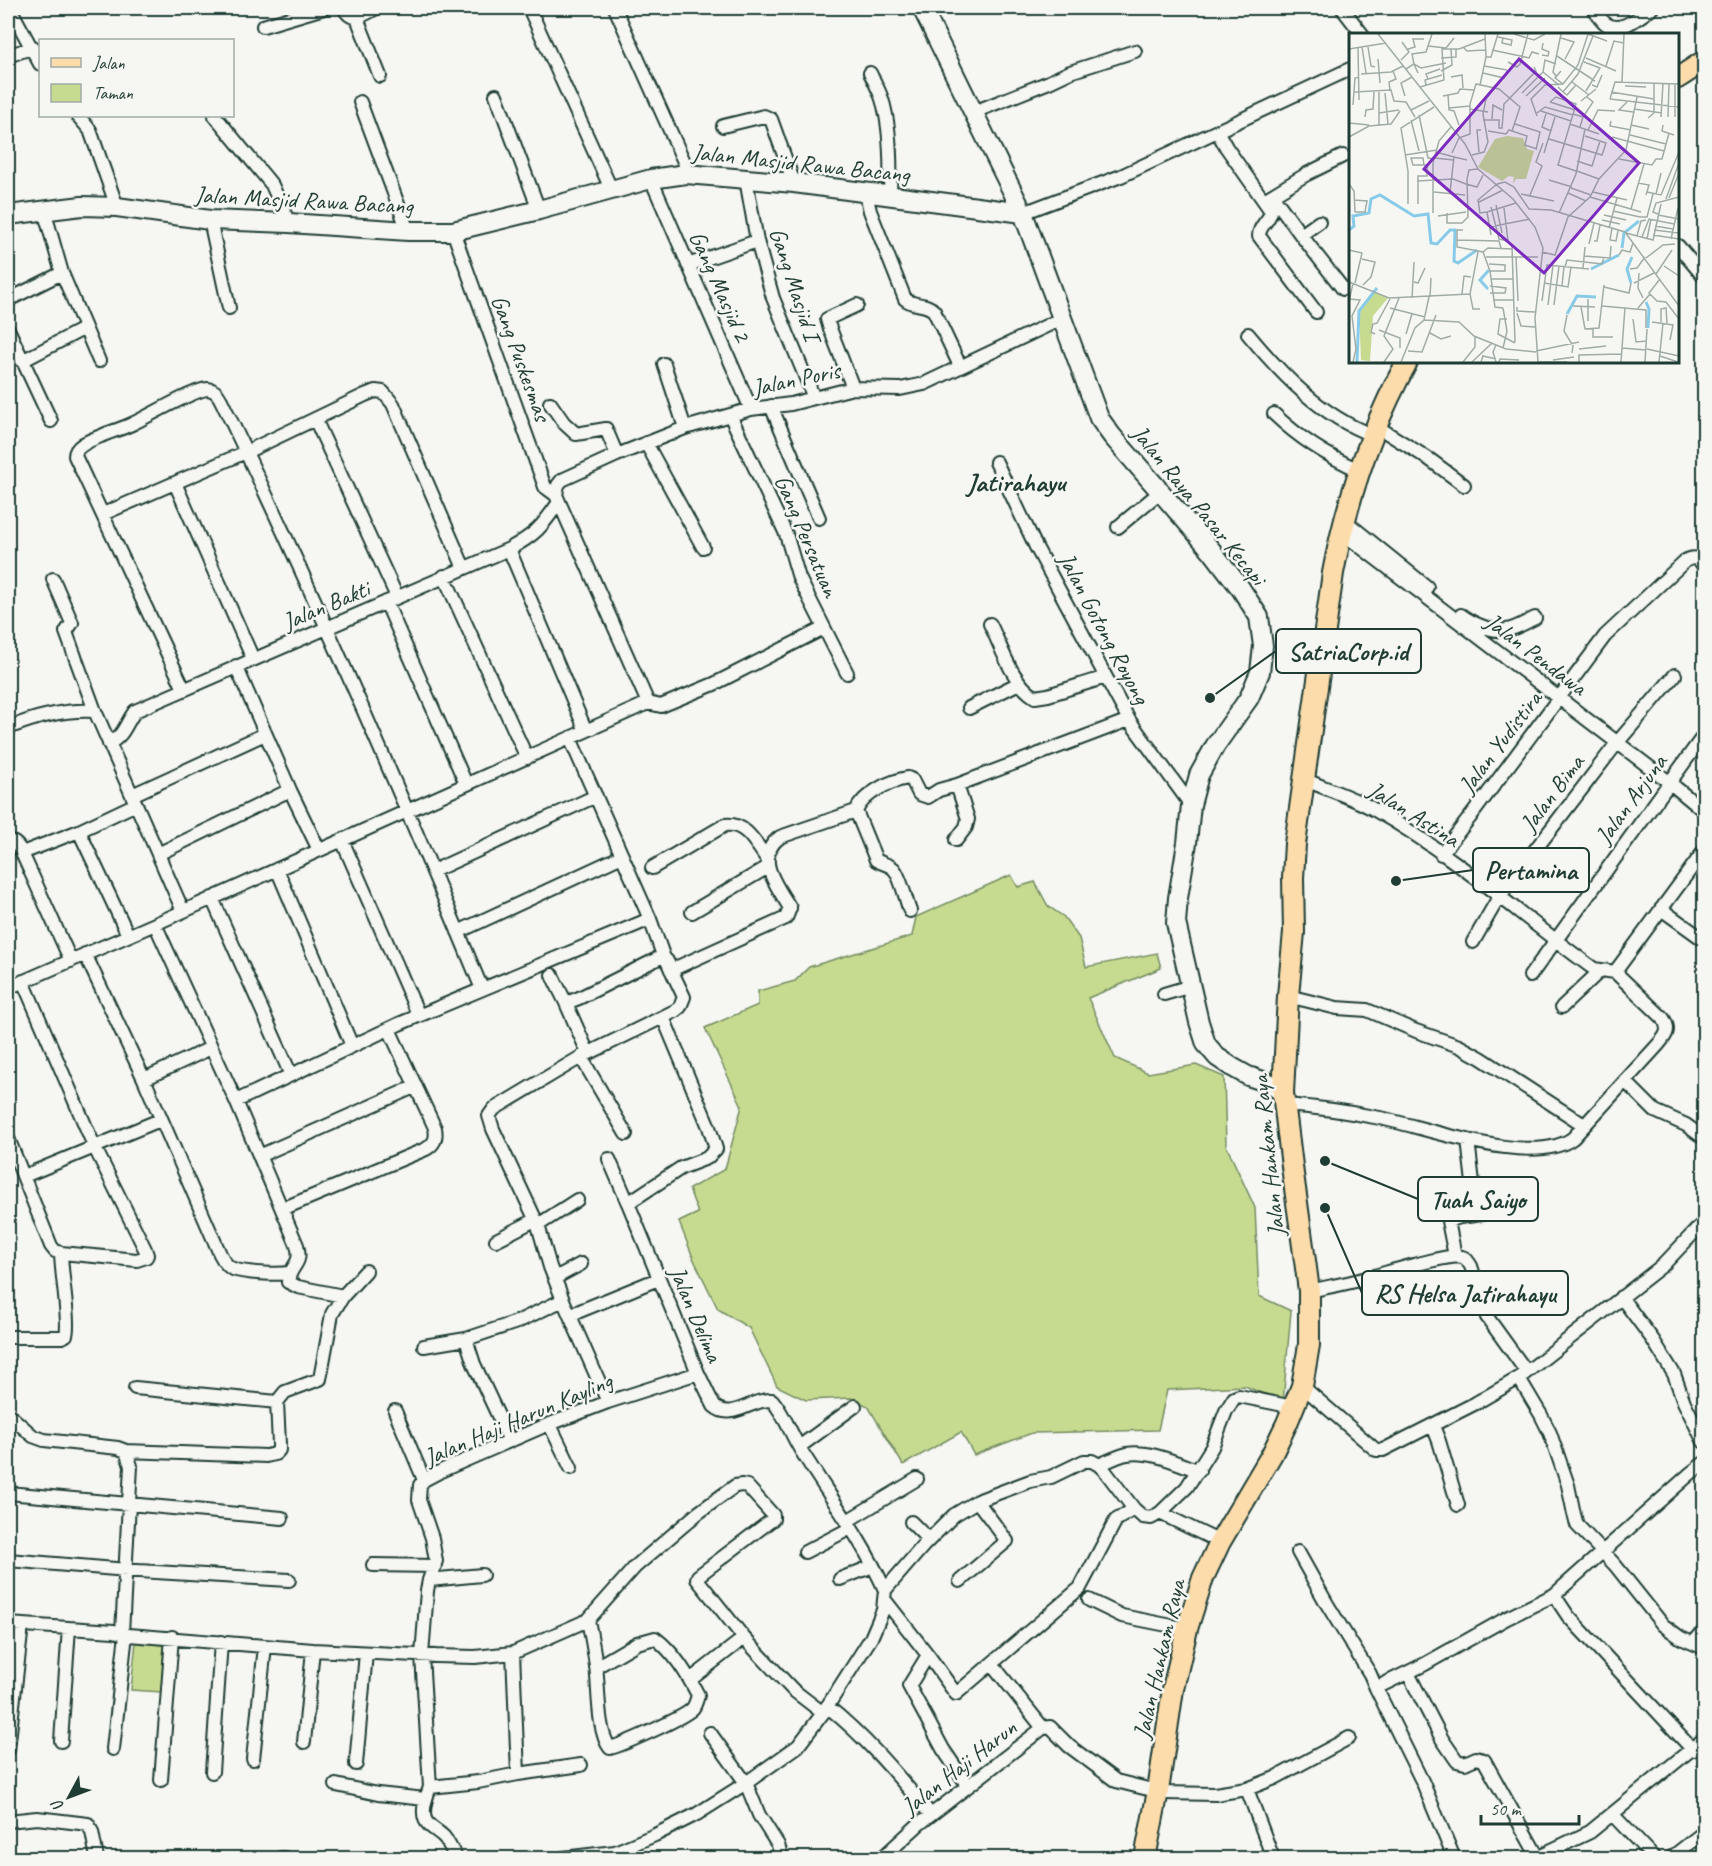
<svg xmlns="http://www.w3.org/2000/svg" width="1712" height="1866" viewBox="0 0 1712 1866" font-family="Caveat,sans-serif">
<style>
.green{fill:#c7db90;stroke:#738c62;stroke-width:1.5}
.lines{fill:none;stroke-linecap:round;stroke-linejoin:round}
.street-casing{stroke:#1f3d34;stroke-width:16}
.secondary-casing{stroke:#1f3d34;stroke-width:22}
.primary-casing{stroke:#1f3d34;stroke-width:24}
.street{stroke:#f6f6f2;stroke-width:12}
.secondary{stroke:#f6f6f2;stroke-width:18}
.primary{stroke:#fddcac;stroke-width:20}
.labels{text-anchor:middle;stroke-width:5;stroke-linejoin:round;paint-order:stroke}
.street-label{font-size:24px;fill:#1f3d34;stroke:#f6f6f2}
.quarter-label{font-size:27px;font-weight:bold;fill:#1f3d34;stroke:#f6f6f2}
.inset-river{fill:none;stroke:#88cbe9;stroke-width:3}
.inset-road{fill:none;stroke:#a0aca6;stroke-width:1.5}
.view{fill:#7b2cbf;fill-opacity:0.15;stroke:#7b2cbf;stroke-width:3}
.inset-edge{fill:none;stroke:#1f3d34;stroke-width:3}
.leader{fill:none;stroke:#1f3d34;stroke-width:2}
.callout-dot{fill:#1f3d34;stroke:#f6f6f2;stroke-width:2}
.callout{fill:#f6f6f2;stroke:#1f3d34;stroke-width:2}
.callout-label{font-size:26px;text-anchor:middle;font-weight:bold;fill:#1f3d34}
</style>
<rect width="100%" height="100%" fill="#f6f6f2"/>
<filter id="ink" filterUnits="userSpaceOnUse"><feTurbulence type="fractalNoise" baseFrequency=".0167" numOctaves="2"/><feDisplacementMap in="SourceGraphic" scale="12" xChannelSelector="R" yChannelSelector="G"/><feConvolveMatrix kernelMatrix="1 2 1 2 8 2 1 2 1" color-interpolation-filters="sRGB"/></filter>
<g filter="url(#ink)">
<path class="green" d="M1011,875L1018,887L1035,882L1048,906L1064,917L1079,938L1086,967L1157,953L1161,968L1088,998L1115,1058L1148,1073L1196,1065L1224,1077L1226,1145L1255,1208L1259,1296L1291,1311L1283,1402L1245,1386L1167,1390L1158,1430L1032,1433L974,1455L961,1432L903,1465L868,1406L851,1398L806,1400L777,1386L749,1328L718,1309L694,1260L679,1222L698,1213L689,1189L725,1169L742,1106L705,1028L758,1005V991L795,981L809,967L912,936L916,917Z
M136,1641L166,1644L162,1692L131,1690Z"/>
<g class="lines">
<g class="street-casing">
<path id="street" d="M10,8L40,64
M344,8C352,24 364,15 376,8
M529,8L612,191
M615,8L685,164L686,174
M1342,8L1362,34
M1593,8C1597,13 1600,19 1605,23C1619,36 1641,15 1652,8
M925,14L937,8
M357,18L380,76
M263,26L324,8
M8,56L33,47
M870,73C874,81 879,90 882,99C891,127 891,165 890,195
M496,95L539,210
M360,102L408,231
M974,112L1049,82L1070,72L1135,51
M78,116L90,130L117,207
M215,116L272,185L289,223
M723,126L764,116L771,119L794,183
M1217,131L1226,147L1271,211C1269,222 1259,225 1259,236L1316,312
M651,179L751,409
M746,179L757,241L773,298L814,398
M866,193L870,211L905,299C914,307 926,302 934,311L960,366
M1272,195L1301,235L1319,222
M1264,200L1307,174L1343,156
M44,210L62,273L99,361
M1023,213L1121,176L1350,69
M210,220L229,308
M453,231L545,487L556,495
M1301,235L1343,289
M1678,246L1704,277
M688,265L757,241
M8,300L62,273
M8,329L51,421
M1248,334C1282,375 1321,416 1372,435
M22,361L85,328
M664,364L685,428
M853,388L829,326L827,319L857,305
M550,403L564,423L576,434L606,429L617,455
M771,406L819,518
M1274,414C1300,439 1327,456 1359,470
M730,415L786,534L799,578L847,673
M315,419L397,597
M1376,426L1429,459L1464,485
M646,443L703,547
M996,462L1036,547L1129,720L1191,805
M175,483L253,659
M103,514L246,452L365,395L375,391L383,392L393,404L464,568
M1344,520L1427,587
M1118,527L1160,492
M1341,532L1669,782L1704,811
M509,549L586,731
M444,576L527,758
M53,579L72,623L66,632L95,711L183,911
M386,602L466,784
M1461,615C1473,624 1492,632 1507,630C1517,628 1526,622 1535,618
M990,624C1002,648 1012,683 1035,697L1048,695L1106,677
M236,666L290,790L319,850
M184,689L75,456C75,443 98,438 108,433C117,430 126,427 134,423C149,416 195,389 208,389C215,390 218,394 221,400C315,594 400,791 482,989
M648,703L661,706L714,684L824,628
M969,708L1019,683
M8,728C35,717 66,709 95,711
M570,738L650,919L664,958
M109,744C126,733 124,726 135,711L509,549C535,535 542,527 559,502
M1303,779C1327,789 1352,797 1375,810C1453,854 1521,916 1594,969L1615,972
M132,795L265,734
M856,811L876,860C882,864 889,864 894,869C901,877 906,901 910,911
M79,831L128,935
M342,840L419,1016
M956,840L966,827L968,819L957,785
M8,841C16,842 18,846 22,853
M158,854L290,790
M1441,854L1471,816L1605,636L1685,561C1694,556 1698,558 1704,566
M652,868L725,825C746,822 756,844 767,859
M277,869L352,1046
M433,871L596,796
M212,898L291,1075
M1661,909L1704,940
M692,912L768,867
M155,924L236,1101L297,1245C303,1266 290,1264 288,1282L298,1287L343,1296
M458,932L622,856
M1473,942L1499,897L1617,743L1675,675
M85,954L144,1079L220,1254C223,1260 227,1267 233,1269C244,1273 277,1275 289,1273
M71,961L22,853L79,831L136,804
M671,970L786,918L790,908C777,886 753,857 780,837L856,811C864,793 890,781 908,778L912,780L919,794L928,797L939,790L957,785L1129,720
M1615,972L1704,851
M552,975L566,1003L588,1053
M1530,976L1704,735
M8,988L155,924L648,703L556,495L558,485L562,480L617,455L685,428L751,409L791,404L853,388L900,389L924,384L1061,319
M1164,994L1191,986
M1288,996L1337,1008L1367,1010L1416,1031L1459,1046L1481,1058L1584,1125
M566,1003L579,998L659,958H664L667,961L684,997L680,1007L675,1011L581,1057L494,1109L489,1116L493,1129L538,1225L550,1267L563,1300L608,1402
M1562,1007L1601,970
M663,1017L709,1127L716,1149L707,1158L681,1168L628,1203L698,1373L714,1406C732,1422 752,1398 772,1400C785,1415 791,1435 802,1452C830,1497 863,1541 885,1590
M581,1057L626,1134
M144,1079L211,1048
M1625,1081L1655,1111L1686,1125L1704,1138
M236,1101L399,1024L650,919
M1284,1105C1316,1107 1349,1112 1380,1118C1425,1127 1534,1168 1573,1138L1657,1046C1666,1036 1671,1030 1663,1018L1615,972
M8,1138L51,1246L55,1251L61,1253L137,1260L146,1257L147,1255L145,1249L95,1148L23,981
M259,1156L414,1087
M609,1159L628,1203
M24,1176L160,1120
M282,1209L426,1149C435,1144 437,1138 435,1128L389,1029
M1482,1214L1499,1210
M538,1225L577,1200
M496,1240L535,1220
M1455,1256L1448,1221L1460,1217L1482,1214L1475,1200L1468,1140
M555,1278L581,1264
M1309,1291C1327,1287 1345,1284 1363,1279C1381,1275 1447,1253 1462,1257C1467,1258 1468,1262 1471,1266L1487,1317L1526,1371
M1621,1297L1653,1340L1674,1374L1684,1402L1704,1442
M570,1315L658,1279
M8,1337H62L66,1335C70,1323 61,1271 61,1253
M466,1339L474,1364L510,1441
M424,1346L466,1339L517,1322L563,1300
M1519,1378L1541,1415L1550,1433L1568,1485L1574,1514L1577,1525L1615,1565L1663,1625L1681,1638L1704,1648
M1302,1386L1369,1444L1376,1450H1383L1476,1403L1519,1378L1663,1265L1704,1222
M135,1388L277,1402
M395,1411L424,1480
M8,1414L33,1436L44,1440L118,1448L126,1451L266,1456L275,1454L279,1450V1444L277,1402L285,1392L320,1379L332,1314L343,1296L366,1271
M550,1425L571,1468
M1433,1426L1439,1441L1458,1505
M799,1447L855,1406
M1099,1465C1108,1461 1118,1456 1127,1454C1150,1450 1177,1463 1199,1471
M8,1493L282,1518
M1160,1513L1220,1542
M847,1521L917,1479
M911,1522L929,1540
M805,1552L851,1528
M1298,1552L1327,1604L1370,1674L1376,1688L1425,1664L1507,1618L1554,1595L1691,1473L1704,1463
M8,1560L139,1571L289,1580
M373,1565L435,1566
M840,1579L873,1566
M429,1580L482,1575
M960,1581L1007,1541L977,1501
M1554,1595L1568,1616L1693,1750
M884,1599L928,1655L956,1694L1080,1588L1116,1520L1134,1509
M1089,1600L1122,1616L1187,1629
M588,1620C591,1635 594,1651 596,1666C599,1687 597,1732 610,1748C622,1745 686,1717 693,1708C695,1705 697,1699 698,1695C687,1674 674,1652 655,1638L637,1643L596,1667
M8,1624L114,1631L129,1635L313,1650L436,1656L475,1657L513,1653L588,1620L635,1567L698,1513L735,1486L742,1485L747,1486L773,1515V1519L698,1576L697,1579L744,1638L793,1690L823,1713
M122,1633L131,1466L126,1451
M1694,1642L1704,1631
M928,1655L909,1686L943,1749L968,1786
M992,1664L1043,1728
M1408,1673L1442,1739L1457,1761L1465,1763L1476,1758L1484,1760L1538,1857
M690,1680L744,1638
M1376,1688L1423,1783L1454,1858
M827,1706C867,1738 898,1776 931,1815
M710,1733L746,1783L759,1815L778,1845L782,1858
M61,1741L69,1628
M304,1742L313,1650
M113,1749L126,1634
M8,1750L22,1625
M253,1759L265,1646
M356,1764L366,1653
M212,1772L221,1642
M518,1774L581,1765
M161,1780L172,1637
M336,1785L378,1794L425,1799
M430,1787L478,1782L518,1774L513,1653
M1247,1789L1273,1858
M1613,1815L1654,1858
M8,1821L37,1818L88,1824L92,1832L97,1858
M281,1858H284
M456,1858C452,1851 449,1843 444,1837C439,1832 433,1829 429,1825C419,1816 426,1798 430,1787L422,1655L427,1591L429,1580L436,1561L432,1538L419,1500L420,1485L424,1480L443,1470L542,1427L608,1402L698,1373
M563,1858L615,1852L655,1835L697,1814L746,1783L798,1746L823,1713L871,1638L883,1610L885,1590L924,1545L954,1515L977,1501L1030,1481L1051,1477L1084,1461H1092L1099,1465L1105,1471L1134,1509L1143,1517L1151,1518L1160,1513L1187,1487L1212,1447L1226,1411L1234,1398L1239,1396L1293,1407
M882,1858L918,1825L1043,1728L1050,1727L1069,1746L1116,1781L1164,1793L1215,1794L1247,1789L1275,1778L1349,1738
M1535,1858L1590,1832L1704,1739
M1671,1858L1704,1832"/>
</g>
<g class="secondary-casing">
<path id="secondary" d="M922,8L1023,213L1099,418L1112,436L1212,551L1241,589L1259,617L1263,646L1260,672L1249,698L1215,746L1199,775L1191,805L1187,843L1178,898L1176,923L1199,1022L1206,1044L1217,1057L1232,1067L1248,1076L1269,1083L1283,1093
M8,215L82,206L117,207L210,220L289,223L408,231H453L539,210L651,179L686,174L794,183L1023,213"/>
</g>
<g class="primary-casing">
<path id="primary" d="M1678,78L1704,61
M1145,1858L1158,1791L1173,1689L1187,1629L1203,1578L1220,1542L1272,1454L1287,1423L1302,1386L1309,1345V1291L1306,1268L1293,1174L1283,1093L1288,996L1294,932L1293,878L1295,844L1333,573C1347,499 1371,428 1407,362"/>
</g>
<use href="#street" class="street"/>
<use href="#secondary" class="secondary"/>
<use href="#primary" class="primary"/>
</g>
</g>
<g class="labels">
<g class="street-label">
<text transform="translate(801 163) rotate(6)" y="8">Jalan Masjid Rawa Bacang</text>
<text transform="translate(304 200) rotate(3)" y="8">Jalan Masjid Rawa Bacang</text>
<text transform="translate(795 284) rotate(72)" y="8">Gang Masjid I</text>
<text transform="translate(720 286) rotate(66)" y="8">Gang Masjid 2</text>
<text transform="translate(521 358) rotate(70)" y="8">Gang Puskesmas</text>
<text transform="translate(796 379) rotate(-12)" y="8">Jalan Poris</text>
<text transform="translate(1199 505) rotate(51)" y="8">Jalan Raya Pasar Kecapi</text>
<text transform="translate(807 536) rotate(67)" y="8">Gang Persatuan</text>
<text transform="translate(326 605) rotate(-23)" y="8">Jalan Bakti</text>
<text transform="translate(1104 628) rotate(62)" y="8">Jalan Gotong Royong</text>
<text transform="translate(1536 654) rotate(37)" y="8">Jalan Pendawa</text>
<text transform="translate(1500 742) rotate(-53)" y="8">Jalan Yudistira</text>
<text transform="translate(1552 793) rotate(-53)" y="8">Jalan Bima</text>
<text transform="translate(1631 799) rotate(-54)" y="8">Jalan Arjuna</text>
<text transform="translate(1414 814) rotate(32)" y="8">Jalan Astina</text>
<text transform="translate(1268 1156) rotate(-96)" y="8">Jalan Hankam Raya</text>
<text transform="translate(696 1314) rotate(67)" y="8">Jalan Delima</text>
<text transform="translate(518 1419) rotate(-23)" y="8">Jalan Haji Harun Kayling</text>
<text transform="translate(1159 1659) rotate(-77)" y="8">Jalan Hankam Raya</text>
<text transform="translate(959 1767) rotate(-38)" y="8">Jalan Haji Harun</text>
</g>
<g class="quarter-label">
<text x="1016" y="491">Jatirahayu</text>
</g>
</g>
<g transform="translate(1349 33)">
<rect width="330" height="330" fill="#f6f6f2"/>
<path d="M158,103L174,105L178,116L185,118L177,146H167L164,151L165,144L160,143L153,148L129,134L146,106ZM26,259L39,265L24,283L21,328L12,327L10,277Z" fill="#c7db90"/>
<path class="inset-river" d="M0,197L5,193L4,183L20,180L22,166L31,162L65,183L79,181L82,210L88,211L101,197H106L105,228L109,230L128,217M273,215L275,200L290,188M242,236L270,222M282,250L278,236L283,224M139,256L131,247L140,237M297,269L300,276L299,295M218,281L228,263L247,264M8,329L10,278L28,255"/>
<path class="inset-road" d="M29,1L116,111L129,136L164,166L186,194L194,215L186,285L189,329M136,1L137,24M165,1L185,7L196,1M239,1L258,8M149,4L154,5L163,7L162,12L153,10L154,5M212,5L225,9L216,26M79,13L97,15L105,5M13,14L17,40M19,14L22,33L26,34M114,14L118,18L136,17M9,15L10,67M0,16L37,10M59,16L66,14L64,6H75M143,17L176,24M193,22L199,23L200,19L193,16L194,10M208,23L246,48M176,24L180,25L183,19L190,21M92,25L107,24V16M237,25L267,38M29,26L31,50M52,27L60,19L53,9M159,29L168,34L171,31L179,1M235,29L251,35L237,58M207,31L196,27L194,39L210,52M135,33L158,37M257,33L265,8L275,10M57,36L65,31L63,21L77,19L83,1M92,38L103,32L102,16M212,38L206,45L214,51M69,40L65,31L72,35L97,30M134,40L155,45L158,38M12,41L42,39L54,33M207,43L204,39L212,1M102,44L113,42L114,55M79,46L77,41L91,36M223,49L240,62M273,49L275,1M77,52L76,47L93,42M131,52L137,24H142L149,1M243,52L248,54L253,42M276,53L297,54M71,54L95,47L93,16H110L136,6M209,54L214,59L229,41L244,3M41,57L40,49L47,46L44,38M5,59L42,57L45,68L57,69L66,84M30,59V92M214,59L218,62L227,52M262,59L305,66M36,60L39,91M173,60L194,39M99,62L100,77L105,78L110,92M56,63L52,50L63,44M94,63L109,60L111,56L125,57M177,63L196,45M261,66L266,49L330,51M261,66L330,74M232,68L247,56M201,69L207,64L227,71L209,132L227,138M201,69L226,77M278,69L270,77L284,79M4,72L6,45L10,44M100,75L121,73M121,76L139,79M285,76L313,80M62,77L80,68M192,78L222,88M30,80L50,77M188,80L196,74L224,82M197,81L193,94L202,98M224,81L234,84L231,94M70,82L79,125L85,126M188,83L182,66L196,52L214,51L229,32L239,1M16,84L17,77L24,76L25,59M234,84L244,69L238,64M312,84L314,50M319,84L320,51M326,84V51M299,85L305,80V50M143,86L144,72L153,77M62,87L70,118M134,87H150V95H153L155,71L187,38L185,34M262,88L261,93L282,97M0,90L20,92M166,91L191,99L187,117M221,91L250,101M282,92L300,96M314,92L313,98L325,102M239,97L249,77L266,78M139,98L157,101L160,97L178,103L176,112L188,116M281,102L317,111M0,104L20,93L42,91L51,78M263,104L315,118M200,106L253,122L257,110L236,103M87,119L105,124M130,119L128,97H132M103,120L110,105L121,101V71L127,51L150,56L171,74L163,98M195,120L206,84M56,122L88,117M123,122L135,119L139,109L134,81L137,66L145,55M86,125L104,127M270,126L303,132L307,126H313L320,100M228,128L243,133L251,108M75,132L74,125H62L64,132H78M228,138L250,146M200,147L223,154M68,148L104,146L117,151M289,150L300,152L297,162M0,151L5,158L6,179M117,151L128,154L134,142M148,151L156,149L165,154L180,176L202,177L276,199L330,273M222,155L242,162M85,159L116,162M101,159L105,124L118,127M244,159L278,167M298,159L312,162L330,119M219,160L237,168M172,161L205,168M307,161L312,140M181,162L193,133L187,129L194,110M241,164L292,179M320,165L330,140M317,166L330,130M5,167L18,168L16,179H6M130,169L154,157M59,171V138L52,95L85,74M69,171V143H78V132M147,172L153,200M142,174L150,206L159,208L155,175M282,176L295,131M264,178L291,184M138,179L131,180L129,167L148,151M138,179L167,170M138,179L142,202M84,180V130L90,108L102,94M98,180V190H113L119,184L118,146L120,137L129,136M210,180L227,141L236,96M309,181L304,179L307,170L330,164M255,182L277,187M309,182L330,186M89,183L117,179M291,184H298L304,161M253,187L271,191M306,193L324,196M141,194L181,186M260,195L268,165M263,195L261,207L267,208L269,198M114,197H108V214L134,219L141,238L146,274L154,275M305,197L330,200M277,200L304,207L312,171M304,202L330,206M288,203L292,188L297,187M293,204L300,186L325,191M298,206L302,186M322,206L329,175M108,207L150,208L152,215M245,208H248L251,192M240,211L245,190M163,213L166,309M0,217L13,220L6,250M129,219L121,261L124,276H131M134,219L139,215L163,216M193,219L206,222L219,184L241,164L250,146L277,117L288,64M270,222L273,217L281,219L284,210M235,223L261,225L262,213M137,224H189M167,224L169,268M297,225L314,212L326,211M13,226L26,229L22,244L14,252M140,231L156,232V238H141M315,233L330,243M216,234L218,227L253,231L255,224M234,235L236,214M281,236L288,235L296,224M290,240L289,255L294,265M307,241L323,217M142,246H164M311,246L300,260L308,268L317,269L330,286M0,249L40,265L121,261M65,249L69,250L76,235M195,250L219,254L222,234M285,250L305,240M141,253L157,255L156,260H141M213,253L215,233M255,254L280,260L282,250M113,261L115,243L122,244M81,264L82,245M63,265L65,229M0,266L11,267L3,283L7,316L4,329M144,267H165M193,268L198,232L240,236M0,269L4,250M199,272L204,232M205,272L210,233M224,273L246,274M253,273L297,277V295M168,274V278L186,279M232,274L236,296M41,275L76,284M154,275L158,298L154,315M289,275L301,261M168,280L172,293L186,294M218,282L215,298L224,313L223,320M158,286H151L149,301L166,310M284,286L287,309L298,308M75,287L110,289L125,303L157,316L187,319M239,288V266M303,289L324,292L321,307M312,289V276L317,275L318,290M236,296L250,295L255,252M244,296V304H264M30,297L51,305V315M81,300L92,306L102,303M26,301L22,299L24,291L28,290L41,266M57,301L63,281M273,315L297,317M230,316L257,313M298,316L330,323M59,318L73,319L87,282M187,318L230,309M311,323L329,329M204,327L225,324M35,329L44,316L35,303L50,265M52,329L66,295L75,287L80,264M114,329L126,314V304M123,329L143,310M132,329L134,323L147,326M147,329L144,319L147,312M150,329L151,326L170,327M189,329H218M230,329V322L272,321M272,329L276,274M296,329L298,296M310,329L314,290"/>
<path class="view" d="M170,26L290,130L195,240L75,136Z"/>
<rect width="330" height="330" class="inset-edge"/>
</g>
<path class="leader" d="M1210 698L1276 651M1396 881L1473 870M1325 1161L1418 1199M1325 1208L1362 1293"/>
<g class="callout-dot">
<circle cx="1210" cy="698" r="6"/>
<circle cx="1396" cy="881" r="6"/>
<circle cx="1325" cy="1161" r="6"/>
<circle cx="1325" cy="1208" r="6"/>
</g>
<g class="callout">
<rect x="1276" y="629" width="145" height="44" rx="6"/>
<rect x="1473" y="848" width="116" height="44" rx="6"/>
<rect x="1418" y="1177" width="120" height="44" rx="6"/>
<rect x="1362" y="1271" width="206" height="44" rx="6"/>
</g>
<g class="callout-label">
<text x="1348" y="660">SatriaCorp.id</text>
<text x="1531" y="879">Pertamina</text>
<text x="1478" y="1208">Tuah Saiyo</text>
<text x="1465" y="1302">RS Helsa Jatirahayu</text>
</g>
<rect width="1712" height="1866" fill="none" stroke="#f6f6f2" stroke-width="30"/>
<rect x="15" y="15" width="1682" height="1836" fill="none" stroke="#1f3d34" stroke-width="2" filter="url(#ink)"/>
<rect x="39" y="39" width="195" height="78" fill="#f6f6f2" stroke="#a0aca6" stroke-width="1.5"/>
<rect x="51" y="58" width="30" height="9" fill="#fddcac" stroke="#a0aca6" stroke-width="1.5"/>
<text x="93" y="69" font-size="18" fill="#1f3d34">Jalan</text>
<rect x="51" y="84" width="30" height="18" fill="#c7db90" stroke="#a0aca6" stroke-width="1.5"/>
<text x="93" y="99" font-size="18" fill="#1f3d34">Taman</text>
<g transform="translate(69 1797) rotate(229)" stroke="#f6f6f2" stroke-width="4.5" paint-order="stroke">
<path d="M0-4.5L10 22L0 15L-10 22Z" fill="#1f3d34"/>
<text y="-9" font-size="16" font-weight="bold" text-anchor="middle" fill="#1f3d34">U</text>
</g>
<path d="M1481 1815v9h98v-9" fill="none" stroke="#1f3d34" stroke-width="3"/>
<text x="1490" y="1815" font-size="18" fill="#1f3d34" stroke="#f6f6f2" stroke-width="4.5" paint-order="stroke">50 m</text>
</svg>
